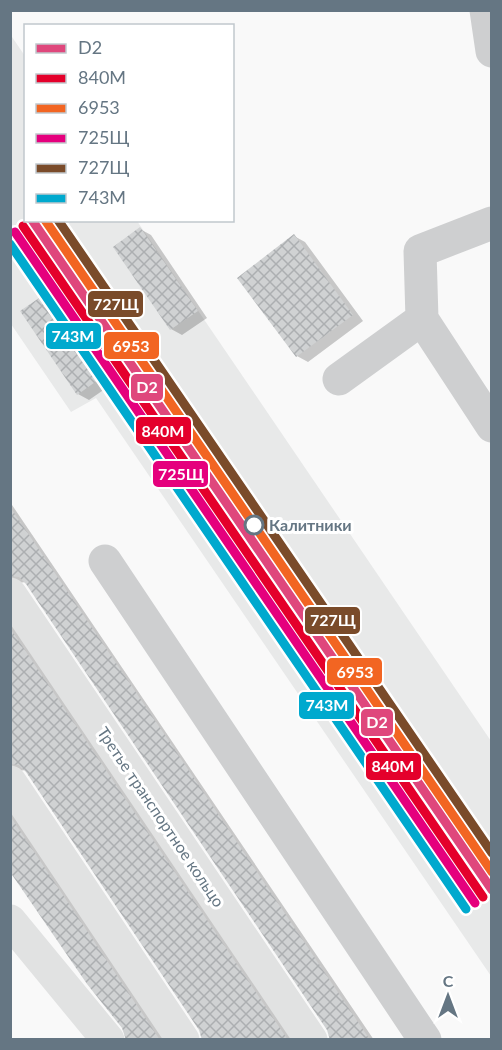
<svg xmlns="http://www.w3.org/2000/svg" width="502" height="1050" viewBox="0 0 502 1050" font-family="Lato,sans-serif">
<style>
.built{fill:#e8e9e9}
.shadow{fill:#0003}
.building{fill:url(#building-cross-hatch)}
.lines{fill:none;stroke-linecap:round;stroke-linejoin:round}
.minor{stroke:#cecfd0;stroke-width:33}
.major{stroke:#e1e2e2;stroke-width:33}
.rail-1-casing{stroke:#fff;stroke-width:14}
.rail-2-casing{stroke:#fff;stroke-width:14}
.rail-3-casing{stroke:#fff;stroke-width:14}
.rail-4-casing{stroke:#fff;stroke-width:14}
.rail-5-casing{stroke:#fff;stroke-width:14}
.rail-6-casing{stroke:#fff;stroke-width:14}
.rail-1{stroke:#df477c;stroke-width:9}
.rail-2{stroke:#e4002b;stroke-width:9}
.rail-3{stroke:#f26522;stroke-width:9}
.rail-4{stroke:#e5007d;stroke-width:9}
.rail-5{stroke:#7a4b2a;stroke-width:9}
.rail-6{stroke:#00a9ce;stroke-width:9}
.stop-dot{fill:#fff;stroke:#657683;stroke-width:3}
.labels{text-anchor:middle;stroke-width:6;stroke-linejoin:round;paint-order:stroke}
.stop-label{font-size:16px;font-weight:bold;fill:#657683;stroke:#fff;text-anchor:start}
.street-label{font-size:16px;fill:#657683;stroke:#fff}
.line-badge{stroke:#fff;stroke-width:2}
.badge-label{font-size:16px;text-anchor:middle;font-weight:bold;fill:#fff}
</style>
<defs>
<pattern id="building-cross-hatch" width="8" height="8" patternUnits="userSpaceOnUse" patternTransform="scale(1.5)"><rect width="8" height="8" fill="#d0d2d3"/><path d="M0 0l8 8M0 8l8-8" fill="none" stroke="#acafb1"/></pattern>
</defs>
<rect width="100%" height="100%" fill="#f9f9f9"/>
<path class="built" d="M10,34L25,56L26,220L137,221L491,741V976L96,398L71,412L11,324Z"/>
<path class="shadow" d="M140,229L151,235L207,318L182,335L171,329L115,247Z
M294,236L305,242L363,321L308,362L297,356L239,278Z
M48,294L58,300L115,382L89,400L78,394Z
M10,502L374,1040H331L328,1029L26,582L10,584Z
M10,620L293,1040H203L200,1029L26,770L10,772Z
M10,808L165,1040H127L124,1027L10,870Z"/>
<path class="building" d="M140,227L198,311L170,330L113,247Z
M294,234L353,315L296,357L237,278Z
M48,292L105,375L77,395L20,311Z
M10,507L171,744L370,1040H330L327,1030L26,584L19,577L10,576Z
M10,628L288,1040H202L199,1030L26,772L19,765L10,764Z
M10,816L160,1040H126L122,1028L87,984L17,882L10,872Z"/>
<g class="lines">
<path class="minor" d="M486,10L492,51
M492,223L420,251L422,319L492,426
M339,379L422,319
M105,561L425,1040"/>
<path class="major" d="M10,594L311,1040
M10,782L183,1040
M10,921L108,1040"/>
<g class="rail-1-casing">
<path id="rail-1" d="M32,220L492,890"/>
</g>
<g class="rail-2-casing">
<path id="rail-2" d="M23,226L483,897"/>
</g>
<g class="rail-3-casing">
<path id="rail-3" d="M45,220L492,872"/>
</g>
<g class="rail-4-casing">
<path id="rail-4" d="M15,232L475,903"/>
</g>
<g class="rail-5-casing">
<path id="rail-5" d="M58,220L492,853"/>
</g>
<g class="rail-6-casing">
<path id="rail-6" d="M10,244L466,909"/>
</g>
<use href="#rail-1" class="rail-1"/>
<use href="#rail-2" class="rail-2"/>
<use href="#rail-3" class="rail-3"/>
<use href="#rail-4" class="rail-4"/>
<use href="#rail-5" class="rail-5"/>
<use href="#rail-6" class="rail-6"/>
</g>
<circle class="stop-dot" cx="254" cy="525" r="9"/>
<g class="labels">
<g class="stop-label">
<text x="269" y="531">Калитники</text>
</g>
<g class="street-label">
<text transform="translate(161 817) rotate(56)" y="6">Третье транспортное кольцо</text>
</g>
</g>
<g class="line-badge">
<rect x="87" y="290" width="57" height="28" rx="6" fill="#7a4b2a"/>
<rect x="45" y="322" width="57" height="28" rx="6" fill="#00a9ce"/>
<rect x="103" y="331" width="57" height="29" rx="6" fill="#f26522"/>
<rect x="130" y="373" width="34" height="29" rx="6" fill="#df477c"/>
<rect x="135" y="416" width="57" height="29" rx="6" fill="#e4002b"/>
<rect x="152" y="460" width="57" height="28" rx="6" fill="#e5007d"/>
<rect x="304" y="606" width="57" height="29" rx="6" fill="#7a4b2a"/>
<rect x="326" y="657" width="57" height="29" rx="6" fill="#f26522"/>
<rect x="298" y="691" width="57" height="29" rx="6" fill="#00a9ce"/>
<rect x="360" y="708" width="34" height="29" rx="6" fill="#df477c"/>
<rect x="365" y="752" width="57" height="29" rx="6" fill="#e4002b"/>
</g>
<g class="badge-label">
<text x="116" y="310">727Щ</text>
<text x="73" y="342">743М</text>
<text x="131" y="352">6953</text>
<text x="147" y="393">D2</text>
<text x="163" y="437">840М</text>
<text x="181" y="480">725Щ</text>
<text x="333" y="626">727Щ</text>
<text x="355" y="678">6953</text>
<text x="327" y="711">743М</text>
<text x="377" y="728">D2</text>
<text x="393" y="772">840М</text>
</g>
<rect width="502" height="1050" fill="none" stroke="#657683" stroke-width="24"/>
<rect x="24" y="24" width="210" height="198" fill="#ffffff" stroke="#c1c8cd" stroke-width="1.5"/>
<rect x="36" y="44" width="30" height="9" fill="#df477c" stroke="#c1c8cd" stroke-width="1.5"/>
<text x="78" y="54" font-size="18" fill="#657683">D2</text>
<rect x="36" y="74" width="30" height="9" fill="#e4002b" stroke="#c1c8cd" stroke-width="1.5"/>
<text x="78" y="84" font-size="18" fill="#657683">840М</text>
<rect x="36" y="104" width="30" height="9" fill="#f26522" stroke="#c1c8cd" stroke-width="1.5"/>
<text x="78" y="114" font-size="18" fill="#657683">6953</text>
<rect x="36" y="134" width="30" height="9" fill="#e5007d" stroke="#c1c8cd" stroke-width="1.5"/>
<text x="78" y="144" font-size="18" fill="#657683">725Щ</text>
<rect x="36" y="164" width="30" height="9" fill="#7a4b2a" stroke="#c1c8cd" stroke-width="1.5"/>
<text x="78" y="174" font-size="18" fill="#657683">727Щ</text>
<rect x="36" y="194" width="30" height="9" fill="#00a9ce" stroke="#c1c8cd" stroke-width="1.5"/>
<text x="78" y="204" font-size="18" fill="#657683">743М</text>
<g transform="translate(448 996)" stroke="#ffffff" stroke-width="4.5" paint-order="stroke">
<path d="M0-4.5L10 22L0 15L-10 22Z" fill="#657683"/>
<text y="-9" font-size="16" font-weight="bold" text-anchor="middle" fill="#657683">С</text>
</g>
</svg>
